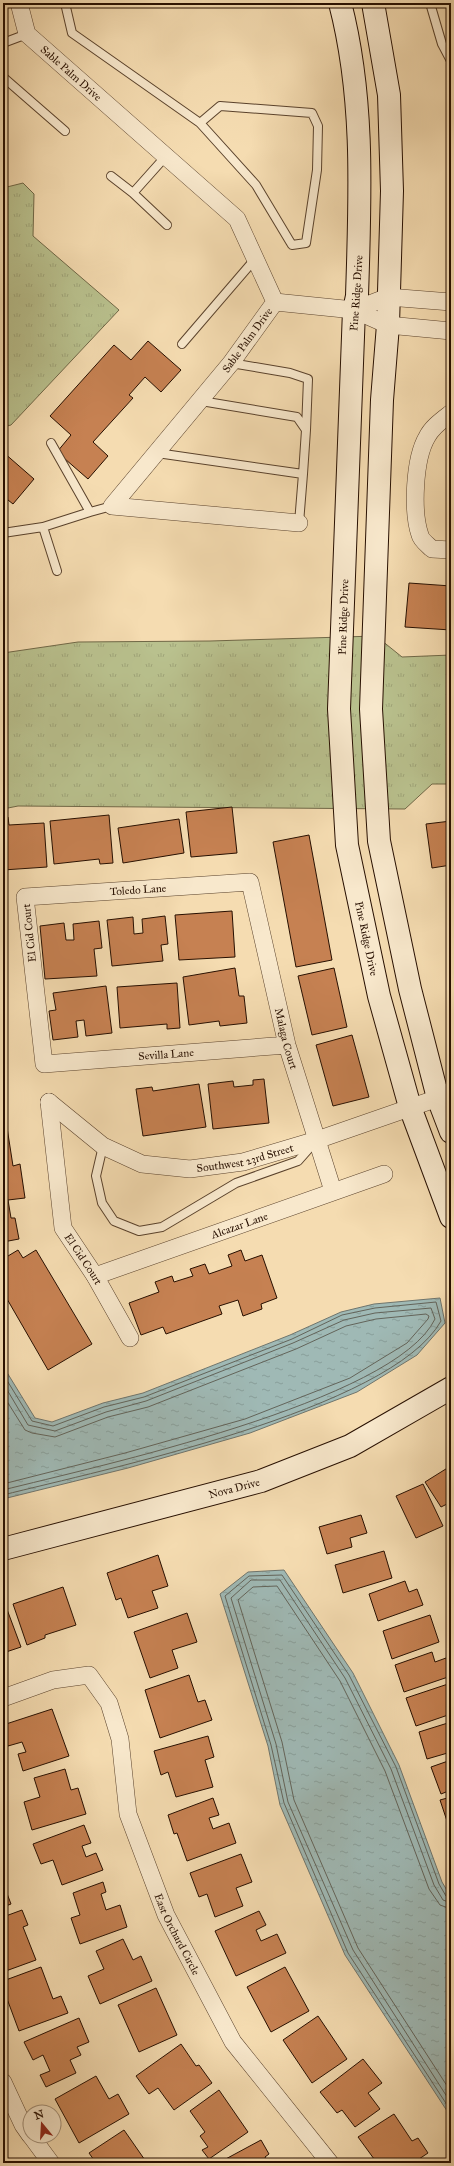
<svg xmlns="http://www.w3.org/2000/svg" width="454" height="2166" viewBox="0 0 454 2166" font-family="'IM FELL Great Primer',serif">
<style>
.grass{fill:url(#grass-tufts);stroke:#706847}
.water{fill:url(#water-ripples);stroke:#6f756d}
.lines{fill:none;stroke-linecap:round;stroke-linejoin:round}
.shore{stroke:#63645a;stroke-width:1}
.building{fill:#c68152;stroke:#270f00}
.lane-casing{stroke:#5a422c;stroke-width:10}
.street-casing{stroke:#5a422c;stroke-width:18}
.secondary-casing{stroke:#270f00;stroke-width:24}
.lane{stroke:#f8e8cc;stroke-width:8}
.street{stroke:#f8e8cc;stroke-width:17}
.secondary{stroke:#f8e8cc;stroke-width:22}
.labels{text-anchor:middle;stroke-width:3.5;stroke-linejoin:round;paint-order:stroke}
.street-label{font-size:11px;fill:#270f00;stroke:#f8e8cc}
</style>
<defs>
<pattern id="grass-tufts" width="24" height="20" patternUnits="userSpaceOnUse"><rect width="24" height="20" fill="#b9c18e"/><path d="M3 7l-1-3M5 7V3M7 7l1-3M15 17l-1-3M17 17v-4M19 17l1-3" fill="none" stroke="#9fa579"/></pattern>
<pattern id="water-ripples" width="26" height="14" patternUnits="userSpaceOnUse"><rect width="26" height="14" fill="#9fb9b5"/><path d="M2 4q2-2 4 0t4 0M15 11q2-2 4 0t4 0" fill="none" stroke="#899e9a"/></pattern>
</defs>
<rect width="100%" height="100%" fill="#f5dcb1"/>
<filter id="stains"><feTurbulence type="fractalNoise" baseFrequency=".005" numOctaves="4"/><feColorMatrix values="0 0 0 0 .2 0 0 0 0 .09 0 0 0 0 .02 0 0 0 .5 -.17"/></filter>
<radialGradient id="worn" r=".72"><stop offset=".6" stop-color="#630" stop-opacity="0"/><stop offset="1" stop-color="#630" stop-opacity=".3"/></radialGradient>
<path class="grass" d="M23,183L34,194L33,236L119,310L11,425L3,427V188Z
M376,636L402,657L451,655V784H432L405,809L18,806L3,809V653L78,642L210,641Z"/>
<path class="water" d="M440,1298L445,1323L417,1355L357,1392L250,1433L128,1468L3,1499V1366L35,1418L52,1422L103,1403L143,1393L290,1335L341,1312L374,1304Z
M284,1570L353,1673L399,1765L442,1882L451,1897V2117L345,1955L280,1805L268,1746L220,1594L248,1572Z"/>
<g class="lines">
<path class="shore" d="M3,1374L32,1421L53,1426L104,1407L144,1397L292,1339L342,1315L375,1308L436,1302L441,1321C391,1410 102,1470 3,1495
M3,1383L28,1425L55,1431L106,1412L146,1401L293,1343L344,1320L375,1313L431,1308L435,1319C395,1402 94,1467 3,1490
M3,1395L25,1430L32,1433L55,1437L108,1417L148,1407L296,1349L346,1326L376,1319L426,1314L429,1316L428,1319L407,1343L350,1378L245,1419L125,1453L3,1484
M451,1898L446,1896L439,1884L396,1767L349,1675L282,1575L249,1576L225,1596L271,1745L284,1803L348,1953L451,2111
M451,1903L443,1900L434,1885L391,1769L345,1678L280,1580H251L231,1598L276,1744L288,1802L353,1950L451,2103
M451,1909L440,1905L429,1889L385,1771L340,1681L277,1586L253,1587L238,1600L282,1742L294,1800L358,1948L451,2092"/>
</g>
<path class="building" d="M148,341L181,370L161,392L145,377L129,395L133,398L93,442L108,456L88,479L57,452L71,435L50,416L114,345L131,360Z
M3,452L34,479L13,504L3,496Z
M409,583L451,586V630L405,627Z
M232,807L237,853L191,857L186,812Z
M109,815L113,863L100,864L99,859L54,864L50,821Z
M8,817L9,825L44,823L47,867L3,870V818Z
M179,819L184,853L123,863L118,828Z
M451,821V865L432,868L426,824Z
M309,835L332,960L296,967L273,842Z
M232,911L235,957L179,960L175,915Z
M165,916L168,944L161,945L163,961L112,966L107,920L133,917L134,934L143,933L142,919Z
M99,921L102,948L94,949L97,976L45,979L40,926L64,923L66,940H74L73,924Z
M235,968L239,996H244L247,1023L220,1026L219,1021L189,1025L183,977Z
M334,968L347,1027L312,1035L298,976Z
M177,983L180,1028L167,1029V1024L120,1028L117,987Z
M106,986L112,1033L86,1036L84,1020L76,1021L78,1037L53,1040L49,1011L56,1010L53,993Z
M352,1035L369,1097L333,1106L316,1045Z
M3,1038L7,1074H3Z
M264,1079L269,1123L213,1129L208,1084L233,1081L234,1087L253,1085V1080Z
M199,1084L206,1127L143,1136L136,1089L152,1087L153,1091Z
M3,1121H6L13,1166L20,1164L25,1198L8,1200L11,1218H15L19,1239L3,1242Z
M18,1250L23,1258L36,1250L92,1344L48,1370L3,1292V1259Z
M241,1250L245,1261L262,1255L277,1298L261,1304L262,1309L243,1316L238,1300L219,1306L222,1314L166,1334L163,1327L141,1335L129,1303L159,1292L155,1282L172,1276L174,1282L193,1276L190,1269L205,1264L209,1274L232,1266L228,1255Z
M449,1467L451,1470V1510L447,1504L441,1507L425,1482Z
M423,1484L443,1526L416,1538L396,1496Z
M361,1515L367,1533L350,1538L352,1547L327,1554L319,1527Z
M384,1551L392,1578L343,1593L335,1565Z
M158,1555L168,1586L152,1591L158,1608L128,1618L121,1598L116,1600L107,1573Z
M405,1581L409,1592L417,1589L423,1605L378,1621L369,1594Z
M63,1587L76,1625L45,1635V1638L27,1645L13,1604Z
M5,1604L21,1647L3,1653V1605Z
M187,1613L197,1642L172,1650L178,1668L150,1678L134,1632Z
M430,1615L439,1642L392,1659L383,1631Z
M432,1652L435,1662L446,1658L451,1676L404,1692L395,1665Z
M189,1675L198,1702L205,1700L212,1720L160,1738L145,1690Z
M451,1683V1714L416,1726L406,1698Z
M52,1709L69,1756L23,1771L18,1754L26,1752L22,1742L8,1746L3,1733V1725Z
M451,1722V1752L427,1759L419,1732Z
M208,1736L214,1757L205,1760L213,1787L176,1797L168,1772L161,1775L154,1751Z
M451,1760V1790L441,1794L431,1767Z
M65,1769L71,1790L78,1788L86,1814L32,1830L24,1802L40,1797L34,1778Z
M451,1797V1827H449L440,1800Z
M213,1798L219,1815L209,1818L213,1829L229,1823L236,1843L187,1861L177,1833L174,1834L168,1815Z
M84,1825L91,1843L82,1846L86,1857L96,1853L103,1870L62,1885L53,1860L41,1864L33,1844Z
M241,1854L252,1882L236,1888L243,1906L215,1917L207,1894L199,1897L190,1873Z
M103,1882L106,1892L101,1894L106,1910L120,1905L127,1927L80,1944L71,1918L80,1915L73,1893Z
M3,1883L11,1904L3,1907Z
M22,1910L28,1925L23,1927L36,1960L3,1972V1917Z
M259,1911L266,1925L256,1930L261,1941L277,1934L286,1953L236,1976L215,1931Z
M123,1939L133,1960L141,1956L152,1981L100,2004L88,1976L104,1969L96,1951Z
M41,1967L53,1999L61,1996L68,2013L19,2031L3,1988V1981Z
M285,1967L309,2011L271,2032L247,1987Z
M156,1988L177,2035L139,2052L118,2005Z
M318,2016L347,2059L312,2083L283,2040Z
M79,2018L89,2042L77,2047L81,2055L70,2060L76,2073L46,2087L40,2075L50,2071L43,2055L33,2060L24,2042Z
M181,2044L196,2066L199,2065L212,2083L174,2110L158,2088L149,2094L136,2076Z
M363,2059L382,2083L368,2093L380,2109L355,2127L342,2110L337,2113L320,2092Z
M96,2076L109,2099L118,2094L129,2114L79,2143L55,2099Z
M219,2090L248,2132L209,2159L202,2150L208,2147L200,2136L205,2132L190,2111Z
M394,2114L412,2141L418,2138L428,2153L413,2163H377L358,2137Z
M124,2130L147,2163H96L89,2153Z
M261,2140L269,2154L265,2157L268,2163H223L222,2161Z"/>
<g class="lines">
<g class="lane-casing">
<path id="lane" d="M65,3L72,33L200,123L256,185L292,245L306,243L317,170L318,126L312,113L220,106L200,123
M430,3L442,44L451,61
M3,43L27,34
M3,77L65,131
M111,176L133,193L166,156
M133,193L167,225
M182,344L255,259
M231,363L290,373L308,379L306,430
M51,443L90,512L112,506
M157,453L303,474L306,430L297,417L201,401
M299,523L303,474
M3,533L43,527
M57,571L43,527L90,512
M103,1146L96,1176L102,1203L114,1221L139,1231L162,1227L236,1183L298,1161L313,1144"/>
</g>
<g class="street-casing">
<g id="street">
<path id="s1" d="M19,3L27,34L237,219L275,302L231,363L112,506L299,523"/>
<path d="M275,302L354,310L388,325L451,331"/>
<path d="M354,310L388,297L451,302"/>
<path d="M451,413C442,420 432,427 427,437C414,459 412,512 420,535C421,540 428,545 432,549L451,550"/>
<path id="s2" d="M287,1045L44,1064L25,897L250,882L287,1045L333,1191"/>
<path id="s3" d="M49,1102L103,1146L142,1164L190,1169L243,1162L317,1140L438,1098L451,1091"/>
<path id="s4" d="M49,1102L63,1228L95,1276L130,1338"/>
<path id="s5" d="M95,1276L384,1174"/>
<path id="s6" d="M3,1698L53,1680L89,1675L109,1703L120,1739L128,1814L166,1915L233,2042L330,2163"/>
<path d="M3,2082L23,2125L30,2135"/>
<path d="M31,2136L51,2163"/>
</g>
</g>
<g class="secondary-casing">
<g id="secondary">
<path id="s7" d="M340,3C365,99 360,198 357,296L354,310L339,709L347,845L379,996L410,1107L451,1217"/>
<path d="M373,3L389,95L392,191L388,325L382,400L371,709L379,841L410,989L438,1098L451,1132"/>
<path id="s8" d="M3,1549L261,1481L350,1446L451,1388"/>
</g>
</g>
<use href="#lane" class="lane"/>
<use href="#street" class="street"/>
<use href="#secondary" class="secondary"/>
</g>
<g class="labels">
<g class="street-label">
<text dy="4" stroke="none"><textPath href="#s1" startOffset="91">Sable Palm Drive</textPath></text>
<text transform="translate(356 293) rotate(-86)" y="4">Pine Ridge Drive</text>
<text transform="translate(247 340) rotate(-54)" y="4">Sable Palm Drive</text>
<text transform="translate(343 617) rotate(-88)" y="4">Pine Ridge Drive</text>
<text dy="4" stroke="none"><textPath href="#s2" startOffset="525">Toledo Lane</textPath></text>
<text transform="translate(29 933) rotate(-96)" y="4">El Cid Court</text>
<text dy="4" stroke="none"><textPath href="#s7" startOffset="940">Pine Ridge Drive</textPath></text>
<text dy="4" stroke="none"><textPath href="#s2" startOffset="798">Malaga Court</textPath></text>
<text transform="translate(166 1054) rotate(-4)" y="4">Sevilla Lane</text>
<text dy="4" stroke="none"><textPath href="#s3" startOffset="217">Southwest 23rd Street</textPath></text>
<text dy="4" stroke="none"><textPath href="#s5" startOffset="153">Alcazar Lane</textPath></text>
<text dy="4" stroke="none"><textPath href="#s4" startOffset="164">El Cid Court</textPath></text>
<text dy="4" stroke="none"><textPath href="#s8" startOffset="239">Nova Drive</textPath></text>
<text dy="4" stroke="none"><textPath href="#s6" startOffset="367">East Orchard Circle</textPath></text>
</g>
</g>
<rect width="454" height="2166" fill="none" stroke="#f5dcb1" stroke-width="16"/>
<rect x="4" y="4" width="446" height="2158" fill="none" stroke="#270f00" stroke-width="2"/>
<rect x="8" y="8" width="438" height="2150" fill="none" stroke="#270f00"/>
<g transform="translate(42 2124) rotate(342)"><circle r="19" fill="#f8e8cc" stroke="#a4917a"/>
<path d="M0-3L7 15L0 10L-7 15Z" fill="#8f2418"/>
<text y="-6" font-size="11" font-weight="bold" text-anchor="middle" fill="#270f00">N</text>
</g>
<rect width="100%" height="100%" filter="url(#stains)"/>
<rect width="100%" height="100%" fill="url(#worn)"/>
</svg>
